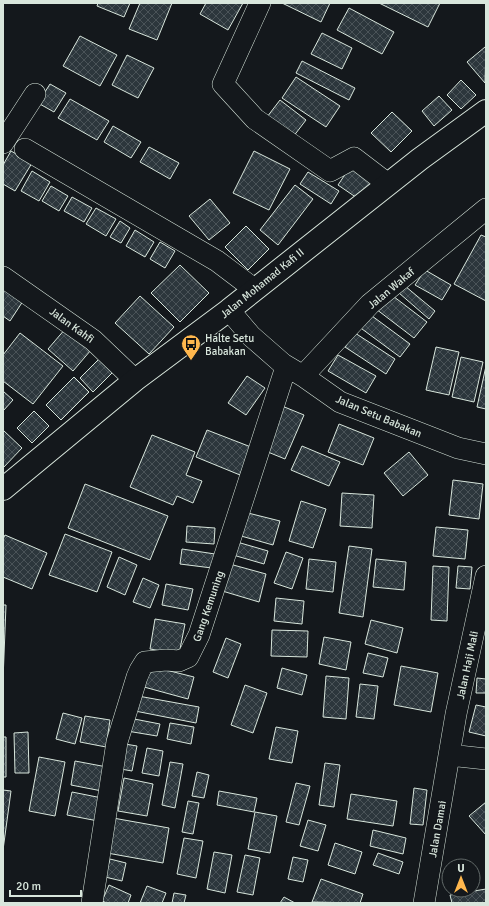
<svg xmlns="http://www.w3.org/2000/svg" width="489" height="906" viewBox="0 0 489 906" font-family="Signika,sans-serif">
<style>
.building{fill:url(#building-cross-hatch);stroke:#d8e6dc}
.lines{fill:none;stroke-linecap:round;stroke-linejoin:round}
.minor-casing{stroke:#d8e6dc;stroke-width:22}
.secondary-casing{stroke:#d8e6dc;stroke-width:24}
.minor{stroke:#14181c;stroke-width:21}
.secondary{stroke:#14181c;stroke-width:22}
.labels{text-anchor:middle;stroke-width:3;stroke-linejoin:round;paint-order:stroke}
.street-label{font-size:11px;fill:#d8e6dc;stroke:#14181c}
.poi-label{font-size:11px;fill:#d8e6dc;stroke:#14181c;text-anchor:start}
</style>
<defs>
<pattern id="building-cross-hatch" width="8" height="8" patternUnits="userSpaceOnUse"><rect width="8" height="8" fill="#2c363c"/><path d="M0 0l8 8M0 8l8-8" fill="none" stroke="#4a5358"/></pattern>
</defs>
<rect width="100%" height="100%" fill="#14181c"/>
<path class="building" d="M98,3H130L124,17L97,6Z
M140,3H172L157,40L129,29Z
M206,3H243L228,30L200,14Z
M282,3H330L321,22Z
M379,3H440L428,27Z
M349,8L394,32L382,54L337,30Z
M322,33L352,48L342,69L311,54Z
M80,36L117,55L100,86L63,66Z
M485,47L486,48L485,83L467,62Z
M127,55L154,68L138,98L112,85Z
M302,61L355,88L349,100L296,73Z
M296,77L340,106L326,127L282,98Z
M461,80L476,95L461,109L447,95Z
M50,84L66,93L54,112L38,103Z
M439,96L452,110L434,126L422,111Z
M70,99L109,121L97,140L58,118Z
M280,100L306,120L293,137L267,117Z
M392,112L412,131L391,152L371,133Z
M113,126L141,142L131,158L104,142Z
M149,147L179,163L170,179L140,162Z
M11,151L32,163L15,191L3,184V165Z
M254,151L290,169L269,210L233,193Z
M352,164L374,179L360,200L338,185Z
M32,171L50,182L39,201L21,191Z
M308,172L339,191L331,204L300,184Z
M295,185L313,199L278,245L260,230Z
M51,186L68,196L59,211L42,201Z
M72,197L92,208L84,222L64,211Z
M210,199L230,223L209,240L189,216Z
M96,208L116,219L106,236L86,224Z
M120,221L130,228L121,243L110,237Z
M246,226L269,249L248,270L225,247Z
M135,230L154,242L145,257L126,246Z
M481,235L486,237V301L454,284Z
M160,242L175,251L165,268L150,259Z
M180,265L209,293L180,322L151,293Z
M425,270L451,285L442,300L415,285Z
M3,284L25,298L10,321L3,316Z
M405,286L435,311L429,319L399,293Z
M389,293L427,322L414,338L376,309Z
M140,296L174,327L149,354L115,323Z
M368,313L410,344L400,357L358,326Z
M66,328L91,350L73,371L48,349Z
M20,333L63,366L33,404L3,381V355Z
M355,333L395,359L386,374L345,347Z
M436,347L459,352L449,395L426,390Z
M338,355L376,376L366,393L328,371Z
M102,356L116,369L93,392L80,378Z
M461,357L483,362L474,402L452,397Z
M486,366V409L477,407Z
M247,376L265,388L246,415L228,403Z
M74,377L89,392L61,420L46,405Z
M3,391L13,400L3,411Z
M282,406L304,415L285,459L263,450Z
M34,411L49,426L32,443L17,428Z
M339,424L374,438L363,465L328,452Z
M3,430L22,448L3,468Z
M207,430L251,447L240,475L196,457Z
M152,435L195,452L186,475L202,481L193,503L177,496L173,505L130,487Z
M302,446L340,462L329,486L291,470Z
M409,452L428,475L403,496L384,473Z
M453,480L483,484L479,519L449,515Z
M85,484L168,516L150,560L68,528Z
M342,493L374,495L372,528L340,526Z
M301,501L326,509L313,548L289,541Z
M240,511L280,521L273,545L234,534Z
M187,526L215,528L214,544L186,542Z
M436,527L468,530L465,559L433,556Z
M65,534L112,552L97,592L49,575Z
M5,535L47,553L32,589L3,577V539Z
M237,542L268,551L264,564L233,555Z
M349,546L372,549L363,617L339,613Z
M182,549L215,554L212,568L180,564Z
M286,552L303,558L292,589L274,583Z
M119,557L137,565L125,595L107,587Z
M309,559L336,562L333,592L306,589Z
M376,559L406,562L404,590L373,587Z
M226,563L266,574L259,602L219,590Z
M433,566L449,567L447,621L431,620Z
M458,566L472,567L470,589L456,588Z
M143,578L159,585L150,608L133,602Z
M166,584L193,589L188,610L162,605Z
M276,598L304,601L302,624L274,621Z
M3,605H6L3,680Z
M155,619L185,624L179,654L150,649Z
M371,620L403,628L397,653L365,644Z
M272,630L308,631L307,657L271,656Z
M324,637L351,642L346,670L319,664Z
M226,638L241,644L228,678L213,672Z
M368,653L388,658L383,677L363,673Z
M150,666L194,677L188,699L144,687Z
M401,666L438,673L431,712L394,705Z
M282,668L307,675L302,695L277,688Z
M326,676L349,678L346,719L323,717Z
M477,678L486,679V693H476Z
M360,684L378,686L374,719L356,717Z
M245,685L267,693L253,733L231,725Z
M138,696L199,707L196,723L135,711Z
M476,705L486,707V736L469,732Z
M63,713L82,718L75,744L56,739Z
M85,716L110,720L106,747L80,742Z
M129,718L160,724L157,736L127,731Z
M170,723L194,727L191,744L167,739Z
M276,727L298,731L292,763L269,759Z
M28,732L29,773H15L14,733Z
M3,737H6V777H3Z
M119,743L137,746L132,771L115,768Z
M147,748L163,751L159,776L142,773Z
M39,757L65,762L55,816L29,811Z
M75,761L107,767L102,791L71,785Z
M170,762L183,764L175,808L162,805Z
M325,763L340,765L334,807L319,805Z
M197,772L209,775L204,798L192,796Z
M124,778L153,784L147,816L118,811Z
M296,783L310,786L299,825L286,822Z
M414,788L427,790L423,825L410,824Z
M3,790L11,791L3,850Z
M219,791L257,798L254,812L217,805Z
M72,792L102,798L98,821L67,815Z
M351,794L397,801L393,826L347,819Z
M188,801L199,803L193,834L182,832Z
M486,802V835L469,816Z
M255,812L277,816L270,853L248,849Z
M113,818L169,828L163,863L107,853Z
M308,820L326,825L318,851L300,846Z
M373,830L406,838L403,854L370,846Z
M184,838L203,841L196,878L177,874Z
M335,843L362,852L355,874L328,865Z
M214,852L232,855L225,893L207,889Z
M378,853L403,862L399,874L373,865Z
M245,855L260,858L253,895L237,892Z
M293,857L308,860L303,882L288,879Z
M110,859L126,863L122,881L105,877Z
M321,879L363,894L360,903L312,902Z
M109,885L131,895L128,903H107L102,901Z
M147,886L166,893L162,903H140Z
M486,889V903H452L450,895Z
M174,893L186,895L184,903H172Z
M284,897L295,903H280Z"/>
<g class="lines">
<g class="minor-casing">
<path id="minor" d="M260,3L223,84L255,119L330,171L354,158L388,184
M3,143L35,94
M25,149L217,261L254,289
M3,277L93,340L135,380
M229,310L251,336L283,364L303,376L340,402L458,448L486,454
M303,376L370,304L486,209
M449,755L486,759
M92,903L117,742L137,677L140,670L145,662L166,660L179,661L188,657L199,635L286,367
M424,903L456,714L486,576"/>
</g>
<g class="secondary-casing">
<path id="secondary" d="M3,489L135,380L229,310L420,159L486,111"/>
</g>
<use href="#minor" class="minor"/>
<use href="#secondary" class="secondary"/>
</g>
<defs>
<g id="bus-pin" transform="scale(1)"><path d="M0 17L-7.5 6A9.5 9.5 0 1 1 7.5 6Z" fill="#ffb74d" stroke="#14181c"/><path d="M-5-6H5V4H4V6H2V4H-2V6H-4V4H-5ZM-3.5-4V0h7V-4ZM-3.5 1.2v1.5H-2V1.2ZM2 1.2v1.5H3.5V1.2Z" fill="#111"/></g>
</defs>
<g fill-rule="evenodd">
<use href="#bus-pin" x="191" y="344"/>
</g>
<g class="labels">
<g class="street-label">
<text transform="translate(262 283) rotate(-39)" y="4">Jalan Mohamad Kafi II</text>
<text transform="translate(391 288) rotate(-40)" y="4">Jalan Wakaf</text>
<text transform="translate(72 325) rotate(36)" y="4">Jalan Kahfi</text>
<text transform="translate(379 416) rotate(23)" y="4">Jalan Setu Babakan</text>
<text transform="translate(208 606) rotate(-71)" y="4">Gang Kemuning</text>
<text transform="translate(467 665) rotate(-78)" y="4">Jalan Haji Mali</text>
<text transform="translate(437 829) rotate(-80)" y="4">Jalan Damai</text>
</g>
<g class="poi-label">
<text x="205" y="342">Halte Setu<tspan x="205" dy="13">Babakan</tspan></text>
</g>
</g>
<rect width="489" height="906" fill="none" stroke="#d8e6dc" stroke-width="8"/>
<g transform="translate(461 878)"><circle r="19" fill="#14181c" stroke="#626a69"/>
<path d="M0-3L7 15L0 10L-7 15Z" fill="#ffb74d"/>
<text y="-6" font-size="11" font-weight="bold" text-anchor="middle" fill="#d8e6dc">U</text>
</g>
<path d="M10 890v6h71v-6" fill="none" stroke="#d8e6dc" stroke-width="2"/>
<text x="16" y="890" font-size="12" fill="#d8e6dc" stroke="#14181c" stroke-width="3" paint-order="stroke">20 m</text>
</svg>
